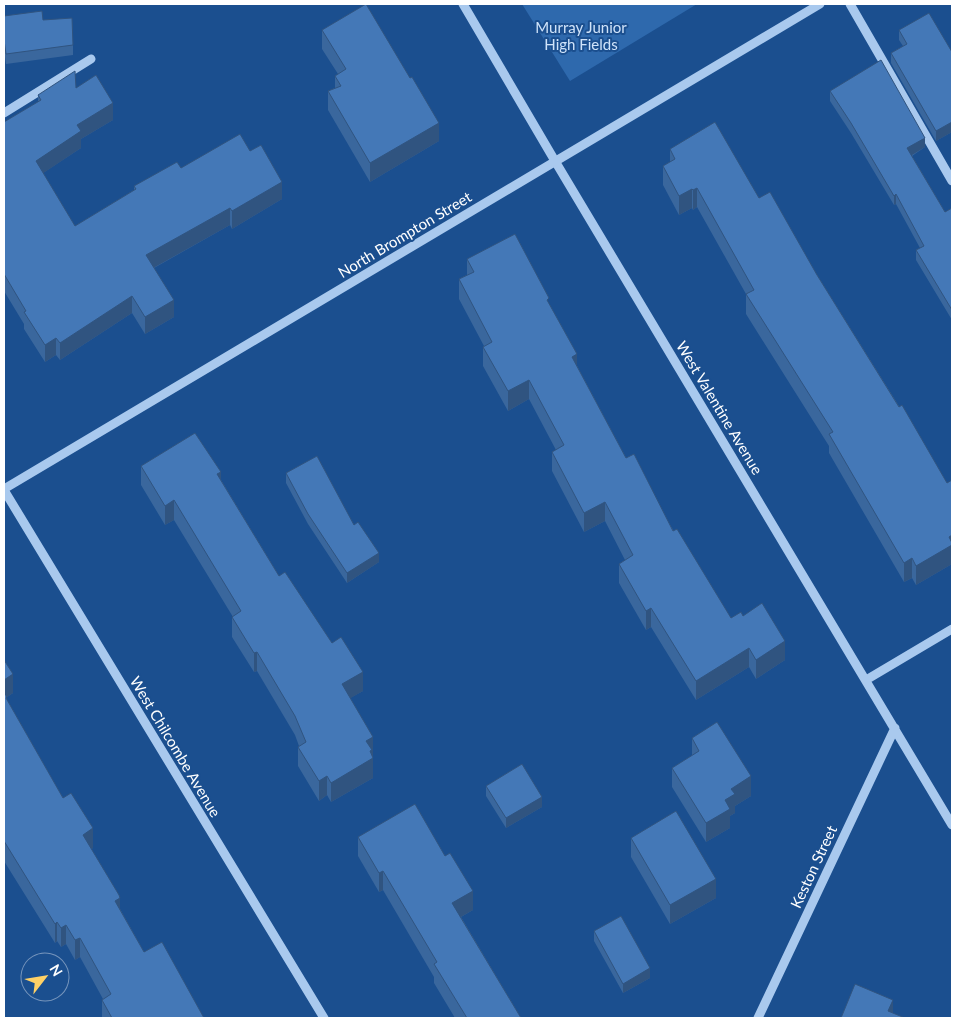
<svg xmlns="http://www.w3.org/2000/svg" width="956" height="1022" viewBox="0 0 956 1022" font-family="Lato,sans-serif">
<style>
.green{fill:#2e69ad}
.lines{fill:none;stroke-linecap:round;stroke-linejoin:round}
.minor{stroke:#a9c9ee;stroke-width:9}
.wall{fill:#3a679d}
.shaded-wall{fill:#305480}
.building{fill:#4478b7;stroke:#305480}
.labels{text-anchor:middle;stroke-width:4;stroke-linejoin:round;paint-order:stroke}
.park-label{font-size:15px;fill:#cfe3fa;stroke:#1b4f8f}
.street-label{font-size:15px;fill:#fff;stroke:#1b4f8f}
</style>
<rect width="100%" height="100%" fill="#1b4f8f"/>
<path class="green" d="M522,4H697L570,81Z"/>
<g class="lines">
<path class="minor" d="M463,4L555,161L952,825
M850,4L952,181
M4,113L91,59
M4,489L820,4
M4,490L324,1018
M866,680L952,629
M758,1018L895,728"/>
</g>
<path class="wall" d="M4,16L43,20L73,45V55L6,64L4,50Z
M322,30L439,141L370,182L328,110V91L335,88V76L338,74L322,49Z
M899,30L952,52V132L936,141L891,63V53L903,46L899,40Z
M76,88L113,120L81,139V148L43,173L75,226L134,190V186L181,168L250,151L282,199L232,229L230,225L154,268L174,317L145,334L132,313L60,360L56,355L45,362L24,329V324L4,291V122L38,102V95Z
M830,91L925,147L912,156L945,212L952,208V320L916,260V250L920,248L896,204L894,205L851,133L830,101Z
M670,149L759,198L817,275L947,483L952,480V564L916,585L912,578L904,582L829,453V446L746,314V294L697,207L693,210L692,208L679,215L663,185V166L670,162Z
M467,259L549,304L577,366L626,458L731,618L743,616L785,660L756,679L749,667L696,700L651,627L646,630L619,583V564L625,560L605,521L584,532L552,471V452L556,450L529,399L508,411L483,366V347L484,346L459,299V279L467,275Z
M141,466L221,480L279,576L363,691L350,698L373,756V778L331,802L327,795L319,801L298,766V747L299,746L295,735L257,671L254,672L232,637V617H233L174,520L165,525L141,485Z
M286,473L354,525L379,562L347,583L308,524L286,483Z
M4,660L13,693L7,697V700L63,798L93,848L91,849L120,909L144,952L204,1018H102V1000L103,999L80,957L75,960L66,944L61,947L57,941L55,943L4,861Z
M692,738L751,796L735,806V813L730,816V828L706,842L672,787V768L692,756Z
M486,786L542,807L506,828L486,796Z
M358,837L473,910L461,917L521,1018H455L434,983V977L383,890L379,892L358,856Z
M631,838L716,898L670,924L631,857Z
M594,931L650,978L623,993L594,941Z"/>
<path class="shaded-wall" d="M113,103V120L81,139V148L36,178V161L77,125Z
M952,122V132L936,141V131Z
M439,123V141L370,182V163Z
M925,138V147L907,158V148Z
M282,182V199L232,229V211Z
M697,188V207L693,210V190Z
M692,189V208L679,215V196Z
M896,194V204L894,205V196Z
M230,208V225L146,272V255Z
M132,296V313L60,360V343Z
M174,300V317L145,334V317Z
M56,338V355L45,362V345Z
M577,354V373L572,357Z
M529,380V399L508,411V391Z
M221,472V491L217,474Z
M174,500V520L165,525V506Z
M605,502V521L584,532V513Z
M952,535V564L916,585V566L949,537Z
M379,553V562L347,583V573Z
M912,558V578L904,582V563Z
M651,608V627L646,630V611Z
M785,641V660L756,679V660Z
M749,648V667L696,700V681Z
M257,652V671L254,672V653Z
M363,672V691L342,703V684Z
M13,674V693L4,699V680Z
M373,737V756L372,757L373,758V778L331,802V783L366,741Z
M327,776V795L319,801V781Z
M751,776V796L735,806V813L730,816V828L706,842V823L725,800L731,789Z
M542,797V807L506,828V818Z
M93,828V848L83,854V835Z
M383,871V890L379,892V873Z
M716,879V898L670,924V905Z
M473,891V910L452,922V903Z
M120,898V917L115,901Z
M57,922V941L55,943V924Z
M66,925V944L61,947V928Z
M80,938V957L75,960V940Z
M650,968V978L623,993V984Z
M893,1000V1018L888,1011Z"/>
<path class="building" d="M366,4L410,78L412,77L439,123L370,163L328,91L341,86L335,76L346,69L322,30Z
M42,11L43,20L72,18L73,45L6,54L4,40V16Z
M929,13L952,52V122L936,131L891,53L907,44L899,30Z
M881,60L925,138L907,148L945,212L952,208V310L916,250L924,246L896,194L894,196L851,123L830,91Z
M75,71L76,88L96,75L113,103L77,125L81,131L36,161L75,226L136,189L134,186L177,162L181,168L240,134L250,151L261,145L282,182L232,211L230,208L146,255L174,300L145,317L132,296L60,343L56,338L45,345L24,312L26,311L4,274V122L41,100L38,95Z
M715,122L759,198L770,192L817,275L899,407L902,405L947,483L952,480V535L949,537L952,543V545L916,566L912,558L904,563L829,434L833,432L746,294L754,290L697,188L693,190L692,189L679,196L663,166L675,159L670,149Z
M515,234L549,298L547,300L577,354L572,357L626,458L634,454L673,531L677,529L731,618L741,612L743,616L762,603L785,641L756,660L749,648L696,681L651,608L646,611L619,564L633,555L605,502L584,513L552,452L564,445L529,380L508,391L483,347L492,342L459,279L474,272L467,259Z
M195,433L221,472L217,474L279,576L285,572L332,643L341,637L363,672L342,684L373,737L366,741L372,750L370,751L373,758L331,783L327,776L319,781L298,747L306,742L295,716L257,652L254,653L232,617L241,611L174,500L165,506L141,466Z
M317,456L354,525L358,522L379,553L347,573L308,514L286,473Z
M4,660L13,674L4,680Z
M4,692L7,697L6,698L63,798L71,793L93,828L83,835L119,895L120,898L115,901L144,952L162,942L204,1018H112L102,1000L111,994L80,938L75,940L66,925L61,928L57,922L55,924L4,841Z
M717,722L751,776L731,789L735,794L725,800L730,809L706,823L672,768L699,751L692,738Z
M522,764L542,797L506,818L486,786Z
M415,804L445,856L450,853L473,891L452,903L521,1018H467L434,964L437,962L383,871L379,873L358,837Z
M676,811L716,879L670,905L631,838Z
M621,916L650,968L623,984L594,931Z
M855,984L893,1000L888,1011L905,1018H841Z"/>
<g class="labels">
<g class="park-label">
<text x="581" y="33">Murray Junior<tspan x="581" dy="17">High Fields</tspan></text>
</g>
<g class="street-label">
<text transform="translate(405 235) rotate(-31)" y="5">North Brompton Street</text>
<text transform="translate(719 408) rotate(59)" y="5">West Valentine Avenue</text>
<text transform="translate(175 747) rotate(59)" y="5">West Chilcombe Avenue</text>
<text transform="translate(814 867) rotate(-65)" y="5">Keston Street</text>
</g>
</g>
<rect width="956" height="1022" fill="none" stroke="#ffffff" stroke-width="10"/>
<g transform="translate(45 977) rotate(59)"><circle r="24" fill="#1b4f8f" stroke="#7695bc"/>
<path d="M0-4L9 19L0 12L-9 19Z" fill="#ffd166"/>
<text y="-8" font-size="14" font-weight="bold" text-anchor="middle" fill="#ffffff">N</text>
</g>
</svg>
